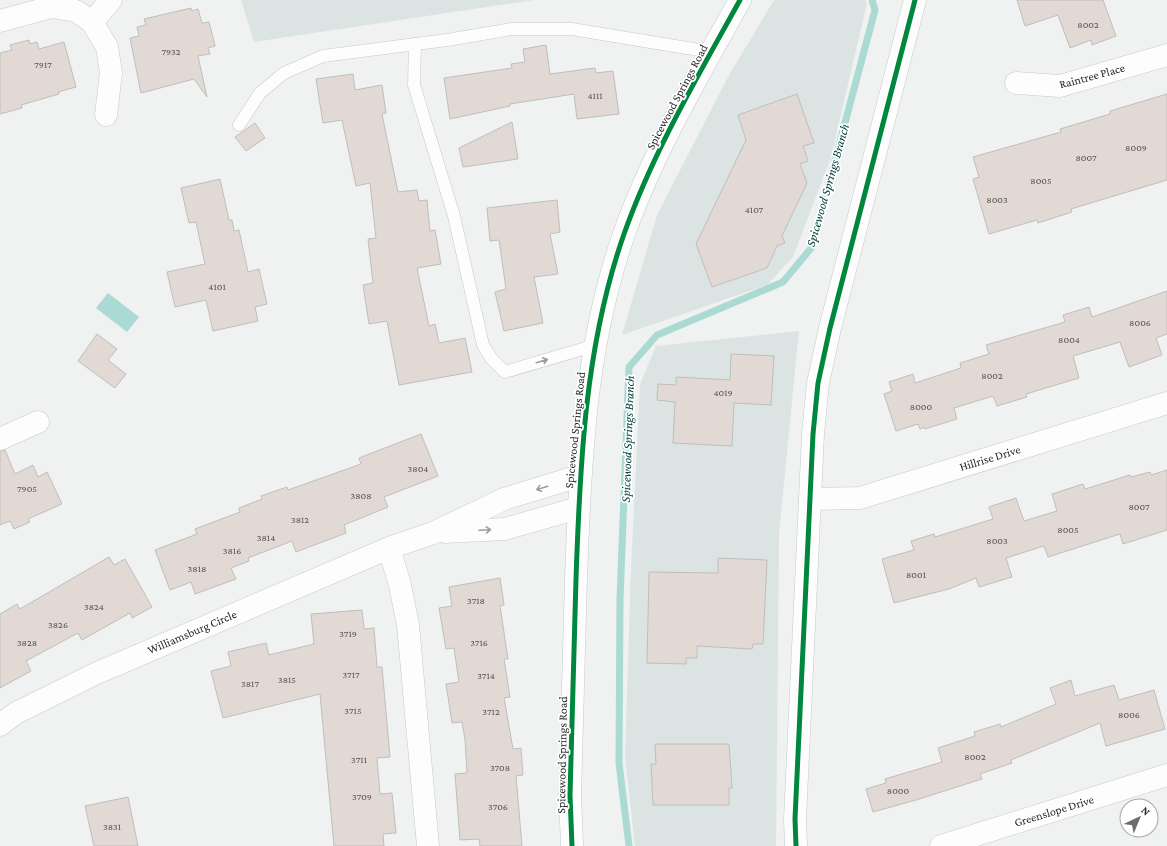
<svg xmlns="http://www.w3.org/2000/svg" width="1167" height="846" viewBox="0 0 1167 846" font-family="'Crimson Pro',serif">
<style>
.built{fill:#dbe4e2}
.water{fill:#aadad3}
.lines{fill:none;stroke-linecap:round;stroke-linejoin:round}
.stream{stroke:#aadad3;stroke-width:7}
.building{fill:#e2d9d5;stroke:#bebebe}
.lane-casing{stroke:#c6c9c8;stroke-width:13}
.street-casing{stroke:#c6c9c8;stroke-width:23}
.secondary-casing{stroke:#c6c9c8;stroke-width:23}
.lane{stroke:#fdfdfd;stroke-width:12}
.street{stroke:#fdfdfd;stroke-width:22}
.secondary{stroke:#fdfdfd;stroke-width:22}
.cycleway-casing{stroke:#fff;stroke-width:8}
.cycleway{stroke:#00873e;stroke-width:5}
.oneway{stroke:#9c9d9c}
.labels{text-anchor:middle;stroke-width:3.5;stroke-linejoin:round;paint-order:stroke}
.number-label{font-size:10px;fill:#545452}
.street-label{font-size:12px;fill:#252726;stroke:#fff}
.water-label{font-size:13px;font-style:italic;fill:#00413b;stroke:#fff}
</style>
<rect width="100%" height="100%" fill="#eff2f1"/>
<path class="built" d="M241,0H534L254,42Z
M774,0H865L867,3L831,157L793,257L767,285L622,335L657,215L729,75Z
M799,331L779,533L776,846H635L625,757L631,568L640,384L656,346Z"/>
<path class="water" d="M108,293L139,317L127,332L96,308Z"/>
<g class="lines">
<path class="stream" d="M629,846L619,763L620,599L629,367L657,335L783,282L812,247L875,10L872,0"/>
</g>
<path class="building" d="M1017,0H1103L1116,36L1092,45L1091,40L1070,48L1058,15L1025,26Z
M191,8L192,11L198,9L202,23L209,22L215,46L208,48L210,54L198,56L207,97L194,79L141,93L130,38L139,36L137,27L146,25L144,19Z
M29,40L30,44L37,42L39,49L64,42L76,87L58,92L59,94L21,105L22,108L0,114V53L12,50L10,45Z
M546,45L550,74L595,68L596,73L613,71L619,114L577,119L574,94L510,104V106L450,119L444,78L512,68L511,64L525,62L523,49Z
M353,74L355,90L382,85L386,113L382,114L398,192L417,190L419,201L427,200L430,231L435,230L441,264L417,268L429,326L435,324L439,343L465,338L472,372L399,385L387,321L369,324L363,285L373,283L368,239L376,238L370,183L356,186L342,120L323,123L316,79Z
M797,94L814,143L803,146L808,161L800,164L807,183L782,236L785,243L777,246L767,268L712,287L696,244L746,140L738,115Z
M1167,94V180L1071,209L1072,212L1038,223L1037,220L989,234L973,179L979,177L973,157L1061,132L1060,129L1110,114V111Z
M512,122L518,159L463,167L459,148Z
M255,123L265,138L246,151L235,137Z
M220,179L229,220H232L234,231L239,230L248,272L259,269L267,304L255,307L258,321L213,331L206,300L175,307L167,272L205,264L196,222L189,223L181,188Z
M557,200L560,232L550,234L558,274L534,277L543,323L504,331L495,292L506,289L499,240L490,241L487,208Z
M1167,291V334L1156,338L1162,355L1129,367L1120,342L1073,356L1079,378L1026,394L1027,397L997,406L993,396L954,408L957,419L925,429L924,427L920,429L918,424L896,431L884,394L892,391L889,382L913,374L915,383L961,368L960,363L989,354L986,345L1065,322L1063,315L1089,307L1092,317Z
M97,334L117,349L108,360L126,374L115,388L78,361Z
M731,354L774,356L771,405L734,403L732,446L673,443L675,402L657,400L658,384L676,385V377L730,380Z
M421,434L438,476L384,497L388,507L344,525L346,533L296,552L292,541L248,558L249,561L231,568L236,579L195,594L191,582L170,590L155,550L197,534L195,529L240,512L239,508L262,499L261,496L287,487L288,490L361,464L359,458Z
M5,450L15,474L33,465L38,477L47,472L62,504L28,519L30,522L14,529L10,521L0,525V451Z
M1167,470V530L1123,544L1120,534L1048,557L1044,546L1006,558L1012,577L979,587L976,578L949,589L894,603L882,559L914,550L911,541L934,534L935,537L993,519L989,507L1016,498L1024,521L1057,511L1052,494L1083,484L1085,489L1130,475L1131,477L1150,472L1151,475Z
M109,557L114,565L125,559L152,607L132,618L130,613L82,640L78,633L26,661L31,671L0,688V614L17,604L20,609Z
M718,558L767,560L763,644H753L752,649L697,646V658H686V664L647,663L649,572L718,573Z
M500,578L504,605L500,606L508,659H504L510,697L504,698L513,749L521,748L523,775L516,776L522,846H480L479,839L460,840L455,774L467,773L465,739L462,722L452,723L446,684L459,682L454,648L446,649L439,608L452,606L449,587Z
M362,610L364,629L374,628L377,667H382L390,757L377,758L380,794L392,793L396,833L383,834L384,846H334L320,694L223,718L211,671L231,666L228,652L266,643L269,655L314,644L311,614Z
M1071,680L1075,696L1114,685L1119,700L1154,690L1165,729L1106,746L1100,723L1011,760L1012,763L980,774L982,779L916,800L873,812L866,789L886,783L885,779L942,762L938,748L975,736L974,732L1000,724L1001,727L1056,704L1050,688Z
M655,744H729L732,788H729V805H653L651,764H656Z
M128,797L138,846H94L85,806Z"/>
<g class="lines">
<g class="lane-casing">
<path id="lane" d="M415,44L414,85L454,216L483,345L491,358L505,372L596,345
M239,125L260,93L284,73L323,56L447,40L512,29H572L711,52"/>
</g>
<g class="street-casing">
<path id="street" d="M0,21L52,7L76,11L92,22L107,47L111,73L106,115
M92,22L111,0
M1016,83L1060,86L1167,55
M0,439L38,422
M810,499L860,498L1167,403
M444,532L505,529L578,508
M389,548L400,585L408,625L428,846
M0,725L16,713L97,673L389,548L433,533L504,499L579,476
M941,846L1167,775"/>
</g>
<g class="secondary-casing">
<path id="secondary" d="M572,846L570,795C572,723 574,651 576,579C580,462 585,345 624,234C653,152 698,76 740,0
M796,846L795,819L813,434L818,383L830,328L915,0"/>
</g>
<use href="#lane" class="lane"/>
<use href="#street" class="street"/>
<use href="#secondary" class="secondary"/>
<g class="cycleway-casing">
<path id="cycleway" d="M572,846L570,795C572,723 574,651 576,579C580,462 585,345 624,234C653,152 698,76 740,0
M796,846L795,819L813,434L818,383L830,328L915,0"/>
</g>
<use href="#cycleway" class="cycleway"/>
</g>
<defs><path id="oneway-shaft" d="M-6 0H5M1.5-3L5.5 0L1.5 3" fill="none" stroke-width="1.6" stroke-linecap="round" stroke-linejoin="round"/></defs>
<g class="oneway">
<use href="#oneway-shaft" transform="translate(542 361) rotate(-16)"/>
<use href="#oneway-shaft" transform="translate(542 488) rotate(163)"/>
<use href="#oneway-shaft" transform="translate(485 530) rotate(-3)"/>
</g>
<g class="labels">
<g class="number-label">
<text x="1088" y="28">8002</text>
<text x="171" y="55">7932</text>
<text x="43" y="68">7917</text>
<text x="595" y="99">4111</text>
<text x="1136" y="151">8009</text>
<text x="1086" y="161">8007</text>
<text x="1041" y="184">8005</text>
<text x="997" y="203">8003</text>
<text x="754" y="213">4107</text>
<text x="217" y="290">4101</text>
<text x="1140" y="326">8006</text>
<text x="1069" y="343">8004</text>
<text x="992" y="379">8002</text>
<text x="723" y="396">4019</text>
<text x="921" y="410">8000</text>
<text x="418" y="472">3804</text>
<text x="27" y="492">7905</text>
<text x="361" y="499">3808</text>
<text x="1139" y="510">8007</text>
<text x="300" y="523">3812</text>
<text x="1068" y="533">8005</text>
<text x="266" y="541">3814</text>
<text x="997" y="544">8003</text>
<text x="232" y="554">3816</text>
<text x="197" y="572">3818</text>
<text x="916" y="578">8001</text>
<text x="476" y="604">3718</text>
<text x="94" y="610">3824</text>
<text x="58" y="628">3826</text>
<text x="348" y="637">3719</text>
<text x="27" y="646">3828</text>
<text x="479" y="646">3716</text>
<text x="351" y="678">3717</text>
<text x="486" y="679">3714</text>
<text x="287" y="683">3815</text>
<text x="250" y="687">3817</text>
<text x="353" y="714">3715</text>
<text x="491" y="715">3712</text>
<text x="1129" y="718">8006</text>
<text x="975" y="760">8002</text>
<text x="359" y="763">3711</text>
<text x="500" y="771">3708</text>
<text x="898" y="794">8000</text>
<text x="362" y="800">3709</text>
<text x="498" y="810">3706</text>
<text x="112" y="830">3831</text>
</g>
<g class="street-label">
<text transform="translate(1092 76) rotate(-15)" y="4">Raintree Place</text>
<text transform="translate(677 97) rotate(-62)" y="4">Spicewood Springs Road</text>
<text transform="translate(575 430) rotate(-84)" y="4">Spicewood Springs Road</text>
<text transform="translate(990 458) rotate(-17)" y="4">Hillrise Drive</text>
<text transform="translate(192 632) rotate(-23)" y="4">Williamsburg Circle</text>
<text transform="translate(562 755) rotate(-89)" y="4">Spicewood Springs Road</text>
<text transform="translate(1054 811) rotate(-17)" y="4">Greenslope Drive</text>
</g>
<g class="water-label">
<text transform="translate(827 185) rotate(-74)" y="5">Spicewood Springs Branch</text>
<text transform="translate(627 439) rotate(-88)" y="5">Spicewood Springs Branch</text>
</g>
</g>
<g transform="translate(1139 818) rotate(44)"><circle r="19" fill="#ffffff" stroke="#a8a9a8"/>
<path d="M0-3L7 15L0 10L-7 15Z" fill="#6c6e6d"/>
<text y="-6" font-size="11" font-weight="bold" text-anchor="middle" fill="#252726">N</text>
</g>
</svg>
